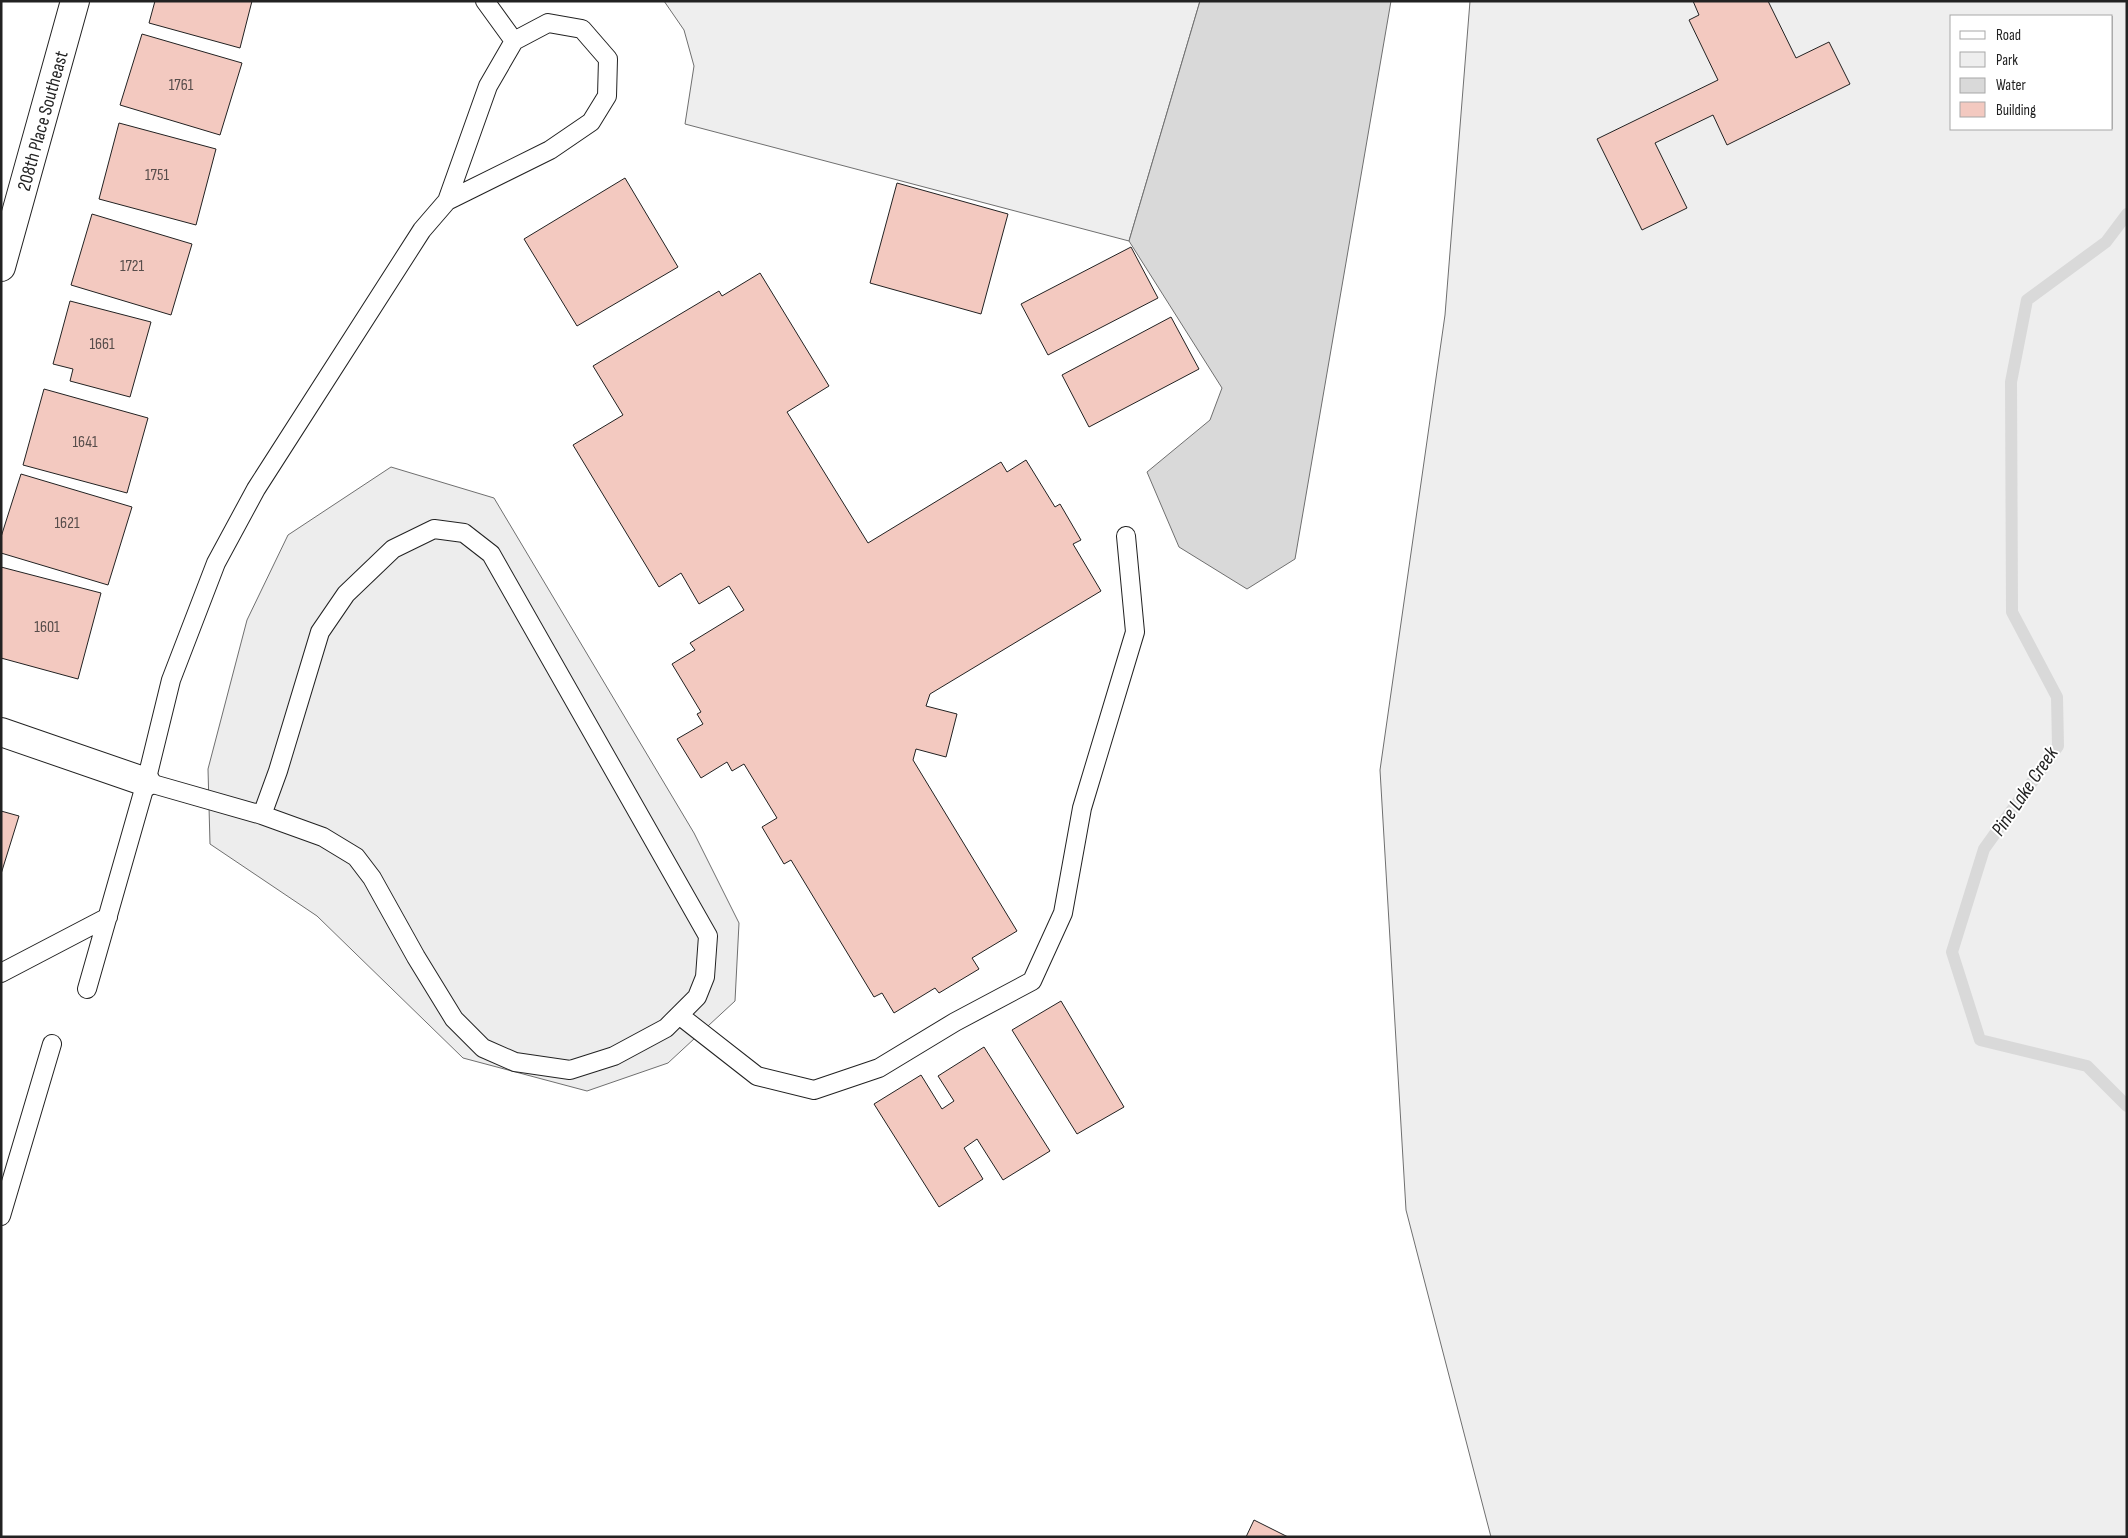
<svg xmlns="http://www.w3.org/2000/svg" width="2128" height="1538" viewBox="0 0 2128 1538" font-family="'Sofia Sans Condensed',sans-serif">
<style>
.green{fill:#eee;stroke:#6f6f6f;fill-rule:evenodd}
.parking{fill:#ededed;stroke:#6f6f6f}
.water{fill:#d9d9d9;stroke:#6f6f6f}
.lines{fill:none;stroke-linecap:round;stroke-linejoin:round}
.stream{stroke:#d9d9d9;stroke-width:12}
.building{fill:#f3c9c0;stroke:#222}
.lane-casing{stroke:#222;stroke-width:20}
.street-casing{stroke:#222;stroke-width:30}
.lane{stroke:#fff;stroke-width:18}
.street{stroke:#fff;stroke-width:28}
.labels{text-anchor:middle;stroke-width:4;stroke-linejoin:round;paint-order:stroke}
.number-label{font-size:16px;fill:#564c4a}
.street-label{font-size:19px;fill:#222;stroke:#fff}
.water-label{font-size:20px;font-style:italic;fill:#222;stroke:#fff}
</style>
<rect width="100%" height="100%" fill="#fff"/>
<path class="green" d="M664,1H1200L1129,241L685,124L694,66L684,30Z
M1470,1H2127V1537H1491L1406,1210L1380,770L1445,315ZM1952,16H2112V129H1952Z"/>
<path class="parking" d="M391,467L494,498L694,833L739,923L735,1001L668,1063L587,1091L463,1058L317,916L210,844L208,769L247,620L288,535Z"/>
<path class="water" d="M1200,1H1391L1295,559L1247,589L1179,547L1147,472L1210,420L1222,388L1129,241Z"/>
<g class="lines">
<path class="stream" d="M2127,214L2106,242L2027,300L2011,382L2012,612L2057,697L2058,746L1984,849L1952,952L1980,1040L2087,1066L2127,1106"/>
</g>
<path class="building" d="M155,1H252L240,48L149,23Z
M1693,1H1768L1796,58L1829,42L1850,84L1727,145L1713,115L1655,143L1687,208L1642,230L1597,139L1718,80L1689,20L1699,15Z
M142,34L242,63L220,135L120,105Z
M119,123L216,149L196,225L99,199Z
M625,178L678,267L577,326L524,239Z
M897,183L1008,214L981,314L870,283Z
M92,214L192,244L171,315L71,285Z
M1131,247L1158,298L1048,355L1021,304Z
M760,273L829,386L787,412L868,543L1001,462L1007,472L1026,460L1055,507L1060,504L1081,540L1073,544L1101,591L930,694L926,706L957,714L946,757L916,749L913,760L1017,931L972,958L979,969L939,993L935,988L894,1013L882,993L874,997L791,860L784,864L762,827L777,818L744,764L732,771L727,762L701,778L677,739L703,724L697,714L701,712L672,664L695,650L690,643L744,610L729,586L699,604L681,573L659,587L573,445L623,415L593,366L719,291L722,296Z
M70,301L151,322L130,397L70,381L73,369L53,364Z
M1171,317L1199,369L1089,427L1062,375Z
M44,389L148,418L127,493L23,465Z
M21,474L132,507L108,585L1,553V537Z
M1,567L101,593L78,679L1,658Z
M1,811L19,816L1,874Z
M1061,1001L1124,1107L1077,1134L1012,1030Z
M984,1047L1050,1151L1003,1180L977,1139L964,1148L983,1179L939,1207L874,1104L921,1075L942,1109L954,1101L938,1076Z
M1254,1520L1288,1537H1246Z"/>
<g class="lines">
<g class="lane-casing">
<path id="lane" d="M485,1L514,41
M146,782L262,815L323,837L356,857L372,878L416,957L454,1019L483,1048L515,1062L570,1070L614,1056L666,1028L697,997L705,977L708,936L491,554L464,533L434,529L393,549L346,594L320,632L278,771L262,815
M1,973L108,917
M87,989L146,782L171,680L216,563L256,489L422,230L447,201L488,86L514,41L548,23L582,29L608,59L607,96L591,122L550,150L447,201
M679,1015L757,1076L814,1090L879,1068L955,1022L1032,981L1063,913L1082,808L1135,632L1126,536
M1,1216L52,1044"/>
</g>
<g class="street-casing">
<g id="street">
<path id="s1" d="M1,267L75,1"/>
<path d="M1,732L146,782"/>
</g>
</g>
<use href="#lane" class="lane"/>
<use href="#street" class="street"/>
</g>
<g class="labels">
<g class="number-label">
<text x="181" y="90">1761</text>
<text x="157" y="180">1751</text>
<text x="132" y="271">1721</text>
<text x="102" y="349">1661</text>
<text x="85" y="447">1641</text>
<text x="67" y="528">1621</text>
<text x="47" y="632">1601</text>
</g>
<g class="street-label">
<text dy="7" stroke="none"><textPath href="#s1" startOffset="152">208th Place Southeast</textPath></text>
</g>
<g class="water-label">
<text transform="translate(2024 791) rotate(-56)" y="7">Pine Lake Creek</text>
</g>
</g>
<rect width="2128" height="1538" fill="none" stroke="#222222" stroke-width="5"/>
<rect x="1950" y="15" width="162" height="115" fill="#ffffff" stroke="#a7a7a7"/>
<rect x="1960" y="31" width="25" height="8" fill="#ffffff" stroke="#a7a7a7"/>
<text x="1996" y="40" font-size="15" fill="#222222">Road</text>
<rect x="1960" y="52" width="25" height="15" fill="#eeeeee" stroke="#a7a7a7"/>
<text x="1996" y="65" font-size="15" fill="#222222">Park</text>
<rect x="1960" y="78" width="25" height="15" fill="#d9d9d9" stroke="#a7a7a7"/>
<text x="1996" y="90" font-size="15" fill="#222222">Water</text>
<rect x="1960" y="102" width="25" height="15" fill="#f3c9c0" stroke="#a7a7a7"/>
<text x="1996" y="115" font-size="15" fill="#222222">Building</text>
</svg>
